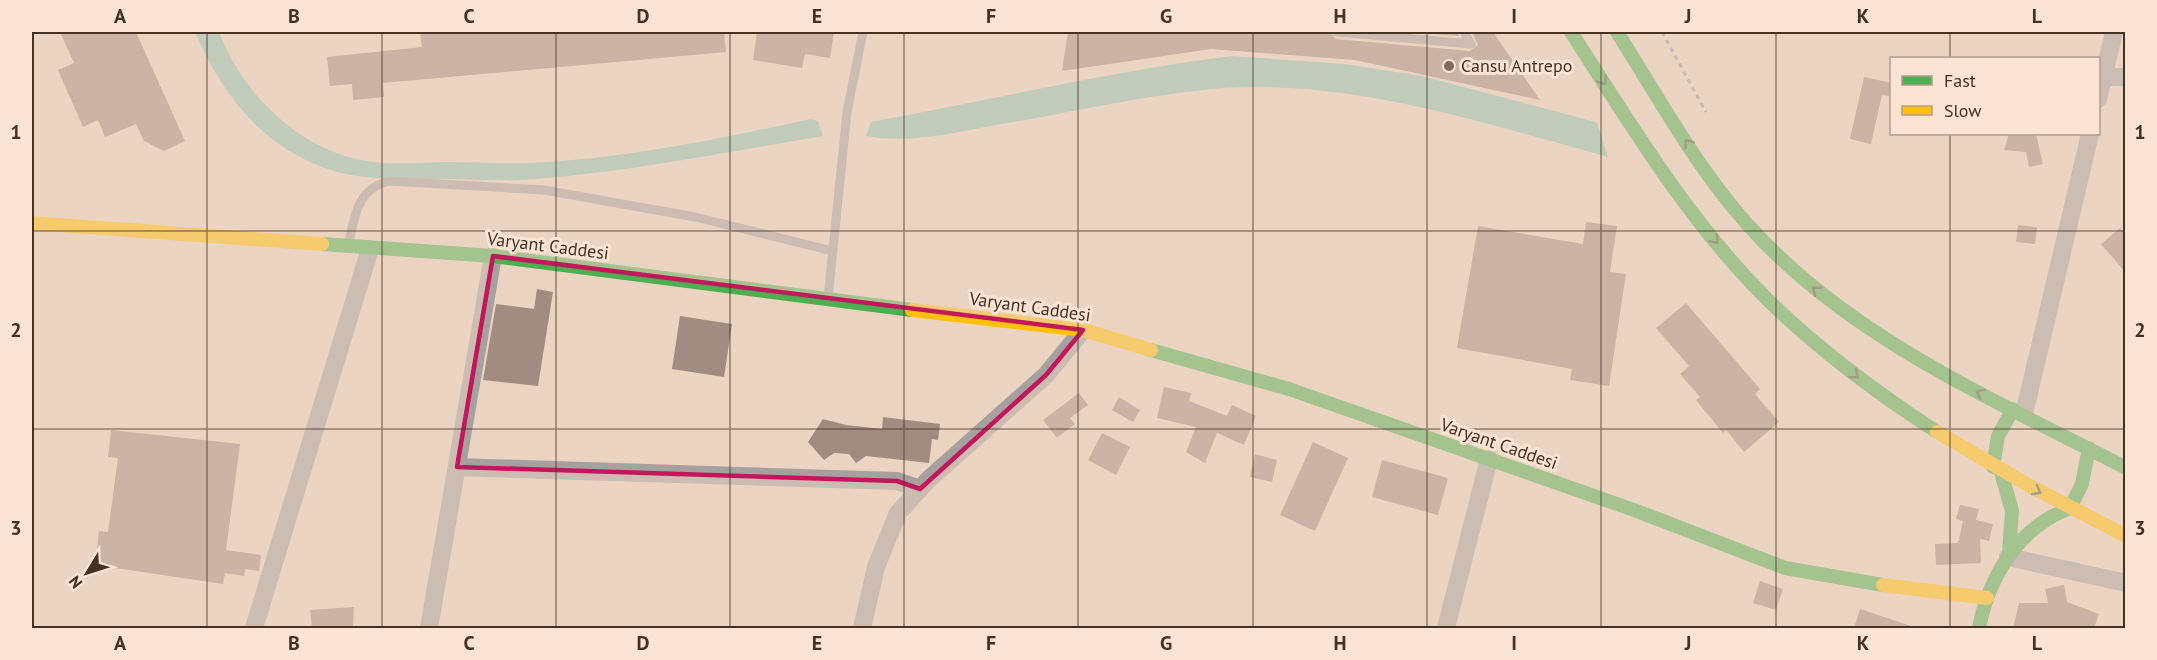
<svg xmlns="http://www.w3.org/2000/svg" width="2157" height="660" viewBox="0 0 2157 660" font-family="'PT Sans',sans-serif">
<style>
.water{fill:#8dc5b0}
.building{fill:#a28c81}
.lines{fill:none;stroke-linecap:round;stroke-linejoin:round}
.path{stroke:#9e9a98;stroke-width:3;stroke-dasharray:4.5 4.5;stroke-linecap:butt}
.lane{stroke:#a6a19e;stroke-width:9}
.street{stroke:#a6a19e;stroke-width:18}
.fast{stroke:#4caf50;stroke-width:14}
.slow{stroke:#ffc107;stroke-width:14}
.oneway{stroke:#495d31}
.marked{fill:none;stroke:#c2185b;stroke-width:4.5;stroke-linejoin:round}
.grid{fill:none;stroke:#473121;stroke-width:1.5;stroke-opacity:0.55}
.poi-dot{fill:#816a59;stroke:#fbe4d4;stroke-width:2}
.labels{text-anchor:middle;stroke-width:6;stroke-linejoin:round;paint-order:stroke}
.poi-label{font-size:18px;fill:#473121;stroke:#fbe4d4;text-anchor:start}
.street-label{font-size:18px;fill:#473121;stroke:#fbe4d4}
.neatline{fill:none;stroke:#473121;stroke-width:2}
.grid-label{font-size:20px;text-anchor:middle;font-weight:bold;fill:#473121}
</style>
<rect width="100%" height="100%" fill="#ecd4c2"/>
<path class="water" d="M195,32H219C242,92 296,147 361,160C388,166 420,162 447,162C475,162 502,164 529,163C624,159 719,139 811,119L818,121L823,136C728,152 632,171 536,179C506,182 475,179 446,179C394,179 348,183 300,157C249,130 217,83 195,32Z
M1232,56L1345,64L1422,76L1577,117L1597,123L1608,157C1480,122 1346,77 1212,89C1140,96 1068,113 997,125C952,133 911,144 866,136L871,122C991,100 1111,71 1232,56Z"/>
<path class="building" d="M60,32H136L185,141L164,151L144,141L136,124L105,137L98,120L83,127L58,70L74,63Z
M420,32H724L726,52L383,83L384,97L353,100L352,84L330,86L327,57L422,47Z
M757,32H834L830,58L805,54L802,68L753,60Z
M1068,32H1330L1336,39L1470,51L1478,45L1472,32H1493L1540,100L1355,60L1211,49L1062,71Z
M1407,32H1457L1459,36Z
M1864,77L1892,83L1889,96L1882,95L1871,144L1850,139Z
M2009,134H2036L2043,164L2029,167L2026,152L2004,150Z
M1586,222L1617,226L1610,272L1626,274L1609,386L1570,380L1572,369L1457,348L1478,226L1583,244Z
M2018,225L2037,227L2035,244L2016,242Z
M2120,228L2126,235V273L2101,244Z
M537,289L553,292L538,386L483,380L496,304L534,309Z
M1686,303L1760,389L1755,394L1779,422L1744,452L1726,430L1723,433L1696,400L1700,397L1680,374L1689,366L1656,328Z
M680,316L732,324L724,377L672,369Z
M1164,387L1191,393L1189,401L1227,416L1232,405L1256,416L1244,445L1217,433L1205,463L1186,452L1196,427L1157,418Z
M1079,393L1088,405L1070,418L1075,424L1057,438L1043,420Z
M1119,397L1140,410L1133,422L1112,410Z
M883,417L940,424L938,440L932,439L929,463L866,456L856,463L849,454L834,453L824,460L808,442L823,419L846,425L882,429Z
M111,430L240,444L226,550L261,555L259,571L245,569L244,576L225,573L223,584L95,565L99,531L108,532L118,458L108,457Z
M1102,433L1130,447L1116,475L1088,460Z
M1313,442L1348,458L1315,531L1280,515Z
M1255,454L1277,460L1272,482L1250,477Z
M1382,460L1448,478L1438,515L1372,497Z
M1960,505L1979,509L1976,520L1993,524L1989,541L1980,539L1981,563L1936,565L1935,544L1958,543L1963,521L1956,519Z
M1760,581L1783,589L1776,610L1753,603Z
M2064,585L2067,602L2099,614L2094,628H2013L2019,603H2048L2045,589Z
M354,607L353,628H312L310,610Z
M1860,609L1911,626V628H1854Z"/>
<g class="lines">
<path class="path" d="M1662,32L1706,112"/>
<path class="lane" d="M1337,32L1471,44L1464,32
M348,246C355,217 356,189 389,181L544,190L695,217L833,251
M828,298L847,112L863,32"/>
<path class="street" d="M2104,77H2126
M2098,99L2114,32
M2024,414L2090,134
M457,467L897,481L920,489
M2008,557L2126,583
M254,628L370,249
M429,628L493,256
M862,628L876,567L898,513L928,480L1046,375L1083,330
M1446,628L1489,459"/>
<path class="fast" d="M1571,32C1631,125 1689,222 1768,300C1820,351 1877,393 1937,432
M1617,32C1662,103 1703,180 1762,240C1863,344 1999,402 2126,468
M322,244L493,256L912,310
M1151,350L1289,389L1634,510L1785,568L1883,585
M1993,467L1998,436L2013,409
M2001,472L2012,511L2009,552
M2070,508L2082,484L2089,448
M1979,628C1989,576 2019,527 2070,508"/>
<path class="slow" d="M32,223L322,244
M912,310L1083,330L1151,350
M1937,432L2030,486L2126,536
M1883,585L1987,598"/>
</g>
<defs><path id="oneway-chevron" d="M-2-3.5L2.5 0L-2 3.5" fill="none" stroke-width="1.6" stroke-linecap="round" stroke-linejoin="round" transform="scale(1.5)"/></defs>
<g class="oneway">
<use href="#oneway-chevron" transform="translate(1603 81) rotate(57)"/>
<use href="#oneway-chevron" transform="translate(1688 143) rotate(-123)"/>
<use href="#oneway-chevron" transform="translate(1715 240) rotate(49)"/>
<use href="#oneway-chevron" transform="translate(1816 290) rotate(-141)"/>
<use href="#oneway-chevron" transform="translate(1855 375) rotate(38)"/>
<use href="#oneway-chevron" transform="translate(1980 393) rotate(-153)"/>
<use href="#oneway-chevron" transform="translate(2037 491) rotate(28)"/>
</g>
<path d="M0 0H2157V660H0ZM493,256L1083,330L1046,375L920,489L897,481L457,467Z" fill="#ecd4c2" fill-opacity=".55" fill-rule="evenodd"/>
<path class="marked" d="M493,256L1083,330L1046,375L920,489L897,481L457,467Z"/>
<path class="grid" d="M207,32V628M382,32V628M556,32V628M730,32V628M904,32V628M1078,32V628M1253,32V628M1427,32V628M1601,32V628M1776,32V628M1950,32V58M1950,134V628M32,231H2126M32,429H2126"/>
<circle class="poi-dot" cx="1449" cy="66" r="6"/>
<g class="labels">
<g class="poi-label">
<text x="1461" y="72">Cansu Antrepo</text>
</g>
<g class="street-label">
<text transform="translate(548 246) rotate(7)" y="6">Varyant Caddesi</text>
<text transform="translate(1030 307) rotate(8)" y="6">Varyant Caddesi</text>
<text transform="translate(1499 444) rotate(19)" y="6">Varyant Caddesi</text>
</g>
</g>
<rect width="2157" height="660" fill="none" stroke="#fbe4d4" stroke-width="66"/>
<rect x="1890" y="57" width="210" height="78" fill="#fbe4d4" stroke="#b39c8c" stroke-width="1.5"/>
<rect x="1902" y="76" width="30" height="9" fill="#4caf50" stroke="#b39c8c" stroke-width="1.5"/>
<text x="1944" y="87" font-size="18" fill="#473121">Fast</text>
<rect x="1902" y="106" width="30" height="9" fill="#ffc107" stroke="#b39c8c" stroke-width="1.5"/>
<text x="1944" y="117" font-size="18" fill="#473121">Slow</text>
<g transform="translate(87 573) rotate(232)" stroke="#fbe4d4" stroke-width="4.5" paint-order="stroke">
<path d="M0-4.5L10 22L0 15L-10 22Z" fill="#473121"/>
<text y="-9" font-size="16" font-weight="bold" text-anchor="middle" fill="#473121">N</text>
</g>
<rect x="33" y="33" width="2091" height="594" class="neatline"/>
<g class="grid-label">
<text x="120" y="23">A</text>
<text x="294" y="23">B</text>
<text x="469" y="23">C</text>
<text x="643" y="23">D</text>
<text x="817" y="23">E</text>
<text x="991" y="23">F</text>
<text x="1166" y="23">G</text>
<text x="1340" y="23">H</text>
<text x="1514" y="23">I</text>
<text x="1688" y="23">J</text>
<text x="1863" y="23">K</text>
<text x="2037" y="23">L</text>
<text x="16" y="139">1</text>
<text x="2140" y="139">1</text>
<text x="16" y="337">2</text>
<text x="2140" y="337">2</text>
<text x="16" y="535">3</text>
<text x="2140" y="535">3</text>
<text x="120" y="650">A</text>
<text x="294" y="650">B</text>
<text x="469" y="650">C</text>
<text x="643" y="650">D</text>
<text x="817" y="650">E</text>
<text x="991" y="650">F</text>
<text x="1166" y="650">G</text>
<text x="1340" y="650">H</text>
<text x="1514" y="650">I</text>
<text x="1688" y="650">J</text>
<text x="1863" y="650">K</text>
<text x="2037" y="650">L</text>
</g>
</svg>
